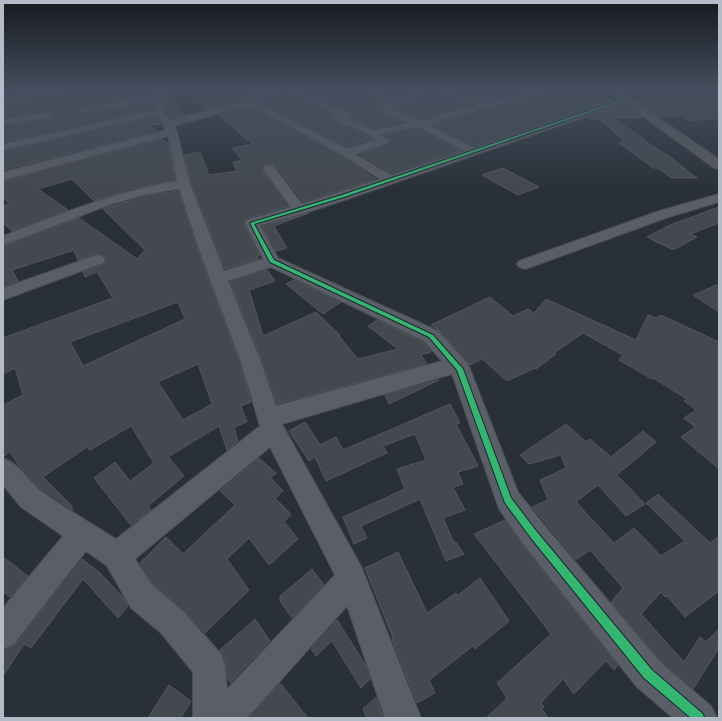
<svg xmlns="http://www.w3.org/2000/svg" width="722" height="721" viewBox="0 0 722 721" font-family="'DM Sans',sans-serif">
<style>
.building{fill:#444950;stroke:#52575f;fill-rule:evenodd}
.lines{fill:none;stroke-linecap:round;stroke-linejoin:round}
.minor-casing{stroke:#484c53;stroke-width:2}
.highway-casing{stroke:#474c53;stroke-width:2}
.minor{fill:#5a5e66;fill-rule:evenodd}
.highway{fill:#5a5d60;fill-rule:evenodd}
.cycleway-casing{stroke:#1d2633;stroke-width:2}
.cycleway{fill:#33b770;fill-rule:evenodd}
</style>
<rect width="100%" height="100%" fill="#2a3038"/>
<path class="building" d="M3,90H41L3,95Z
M77,90H81V92L94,90H154V94L82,106L76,109L81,114L151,103L153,109L3,142V126L51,118L54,115L48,111L3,117V104L72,94Z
M165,90H167L184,115L171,118L163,101L166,97Z
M186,90H265L243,94L238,98L240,101L203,110Z
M301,90H363L382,101L372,106L374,110L403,122L374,128L351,119L354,116L351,113Z
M379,90H416L395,97Z
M449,90H532L488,100Z
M555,90H597L611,100L474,146L433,125L443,121L553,93Z
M685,91L719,102V118L690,121L681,116L660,117L638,102Z
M432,94L472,105L433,115L420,119L391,107Z
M288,95L334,115L332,118L334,121L373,139L347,147L261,102L251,101Z
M625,105L642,118H614L654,147L669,156L697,178H671L658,168H653L619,143L625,142L600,119H590L589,117Z
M239,110H258L341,156L376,179L303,202L274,165H264L262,170L289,206L246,219L244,224L260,255L257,256L259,259L225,269L191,184L184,155L200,152L209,175L237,171L233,162L242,160L232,148L252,144L219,115Z
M156,117L160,124L150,125L156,131L3,170V151Z
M418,129L460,151L391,173L359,154L388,144L390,141L384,135Z
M163,139L168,144L175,180L132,189L94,201L72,179L38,189L68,210L12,231L3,223V206L9,204L3,197V181Z
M503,168L539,187L518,195L482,175Z
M178,191L200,256L240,362L251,402L241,406L247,422L234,427L238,441L227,450L219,426L168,457L184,476L148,506L151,510L131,525L94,478L115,462L130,481L154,463L131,426L90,450L87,447L43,477L72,506V510L36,485L20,467L10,452L3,457V405L23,395L15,368L3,374V338L113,298L97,272L85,277L83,272L104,264L106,259L103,256L96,254L78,260L74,250L12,270L18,281L3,286V246L79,218L137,259L145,250L103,209L147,195ZM178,302L185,319L83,366L70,342ZM198,364L212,404L183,420L158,382Z
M719,207V223L690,234L697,237L675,249H671L647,237L670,225Z
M309,213L274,226L287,248L276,251L262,226Z
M267,270L275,281L249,290L263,336L316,312L340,335L339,336L358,359L398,349L368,326L377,320L423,342L431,352L421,355L427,364L277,404L262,361L230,282Z
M294,280L341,302L323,314L286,284Z
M719,284V312L693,295Z
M490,297L513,316L528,309L534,313L546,299L636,340L648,315L656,318L661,315L719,342V469L681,437L695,427L684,418L696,410L684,401L687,399L653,378L652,379L619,360L623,355L583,333L554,353L556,354L536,369L535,368L507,381L482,359L470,365L439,330L431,325Z
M439,380L389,404L385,395Z
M450,404L460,423L456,424L478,466L458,472L463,484L453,487L465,510L443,518L454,543L456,542L464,554L446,561L420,499L361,526L367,538L354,544L343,517L405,489L397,469L426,460L415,434L383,446L387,453L326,481L315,457L309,461L289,431L305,422L320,445L336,437L343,450Z
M566,424L586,442L590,439L611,457L643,431L656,442L617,475L645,504L626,516L598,485L576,502L614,543L634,528L661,556L685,541L646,503L658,494L710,543L719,536V591L685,617L667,596L665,597L661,592L641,614L684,662L700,637L706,642L719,629V648L693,689L661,661L611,602L623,588L590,550L577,559H575L532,507L548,500L540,480L566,468L561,455L529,464L520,455Z
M259,458L276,473L271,478L283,491L275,498L291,514L284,522L298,539L269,565L249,538L227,559L249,590L205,633L184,610L154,585L140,563L166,537L183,554L235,505L220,491Z
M505,520L523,546L618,665L614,670L606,661L574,694L563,679L541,703L544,707L542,709L548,718H486L507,698L497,683L551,634L474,534Z
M398,552L427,613L456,593L457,596L480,578L509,621L475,649L473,646L429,680L435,693L417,703L392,639L393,638L365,568Z
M3,557L28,576L10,597L3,592Z
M82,559L100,573L124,598L128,606L118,618L83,579L31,648L24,644L3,676V650L15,645Z
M312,569L324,585L292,618L280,601V596Z
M255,619L270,641L230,683L228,678L226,666L222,654L220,650Z
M337,620L365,664L370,679L361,688L332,641L316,656L311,649Z
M280,683L308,718H249Z
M169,685L191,701L181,718H148Z
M376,697L383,718H367L363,709Z"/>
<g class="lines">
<g class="minor-casing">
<path id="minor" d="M53,90H76L72,93L3,103V97Z
M155,90H163L165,97L161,100L165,112L170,120L239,102L260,103L347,149L376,140L369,135L335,120L333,118L337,115L288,93L243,101L239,98L243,95L276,90H297L350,114L352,116L348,119L374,130L408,123L375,109L373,107L375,105L386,101L364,90H375L395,99L421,90H443L488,102L539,90H554L553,92L442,120L440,122L429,125L474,148L622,98H628L629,100L628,102L348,199L305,213L260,225L278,258L438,331L467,363L470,369L518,492L544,525L660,662L711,706L717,718H673L636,686L524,545L499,509L452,374L282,424L362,568L421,718H385L347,606L247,718H193V672L161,633L131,608L107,566L86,551L14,644L3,649V608L63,536L21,507L3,485V458C21,465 26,479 40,490C64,508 91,523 116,539L260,426L241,362L201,255L179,189L147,194L112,204L3,245V236C61,214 116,191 177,181L168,136L3,180V172L166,130L157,115L3,150V144L155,110L152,101L82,113L77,110L82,107L156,95ZM432,92L478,105L433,116L431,118L420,121L387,107ZM239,108L258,109L342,155L380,179L302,204L273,166H265L263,169L291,207L247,220L245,223L263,259L224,271L190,184L177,132L174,126ZM418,127L464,151L391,175L355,154L388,143L389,141L381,134ZM271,267L424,341L442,361L276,406L261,362L228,281ZM270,447L335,575L227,689L225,666L221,654L183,611L153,586L135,559Z
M48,112L53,115L51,117L3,125V119Z
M719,194V202L669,217L531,267L525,269L519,267L517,264L519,261L659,211Z
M97,255L103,257L105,260L103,263L3,300V288Z"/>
</g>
<g class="highway-casing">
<path id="highway" d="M607,90H618L719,159V169L714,168Z"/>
</g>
<use href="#minor" class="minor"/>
<use href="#highway" class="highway"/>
<g class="cycleway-casing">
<path id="cycleway" d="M624,99L626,100L344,197L254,224L274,260L433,335L463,369L511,498L537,532L652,670L703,714L704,718H691L644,678L531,538L505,503L457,370L429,337L270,262L250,223L342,195Z"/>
</g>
<use href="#cycleway" class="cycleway"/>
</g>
<linearGradient id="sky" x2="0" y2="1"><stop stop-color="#171a1f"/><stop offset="0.47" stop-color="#444e5e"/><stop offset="1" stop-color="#444e5e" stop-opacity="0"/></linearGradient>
<rect width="722" height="191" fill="url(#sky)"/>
<rect width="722" height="721" fill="none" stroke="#b4bcc9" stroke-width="8"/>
</svg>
